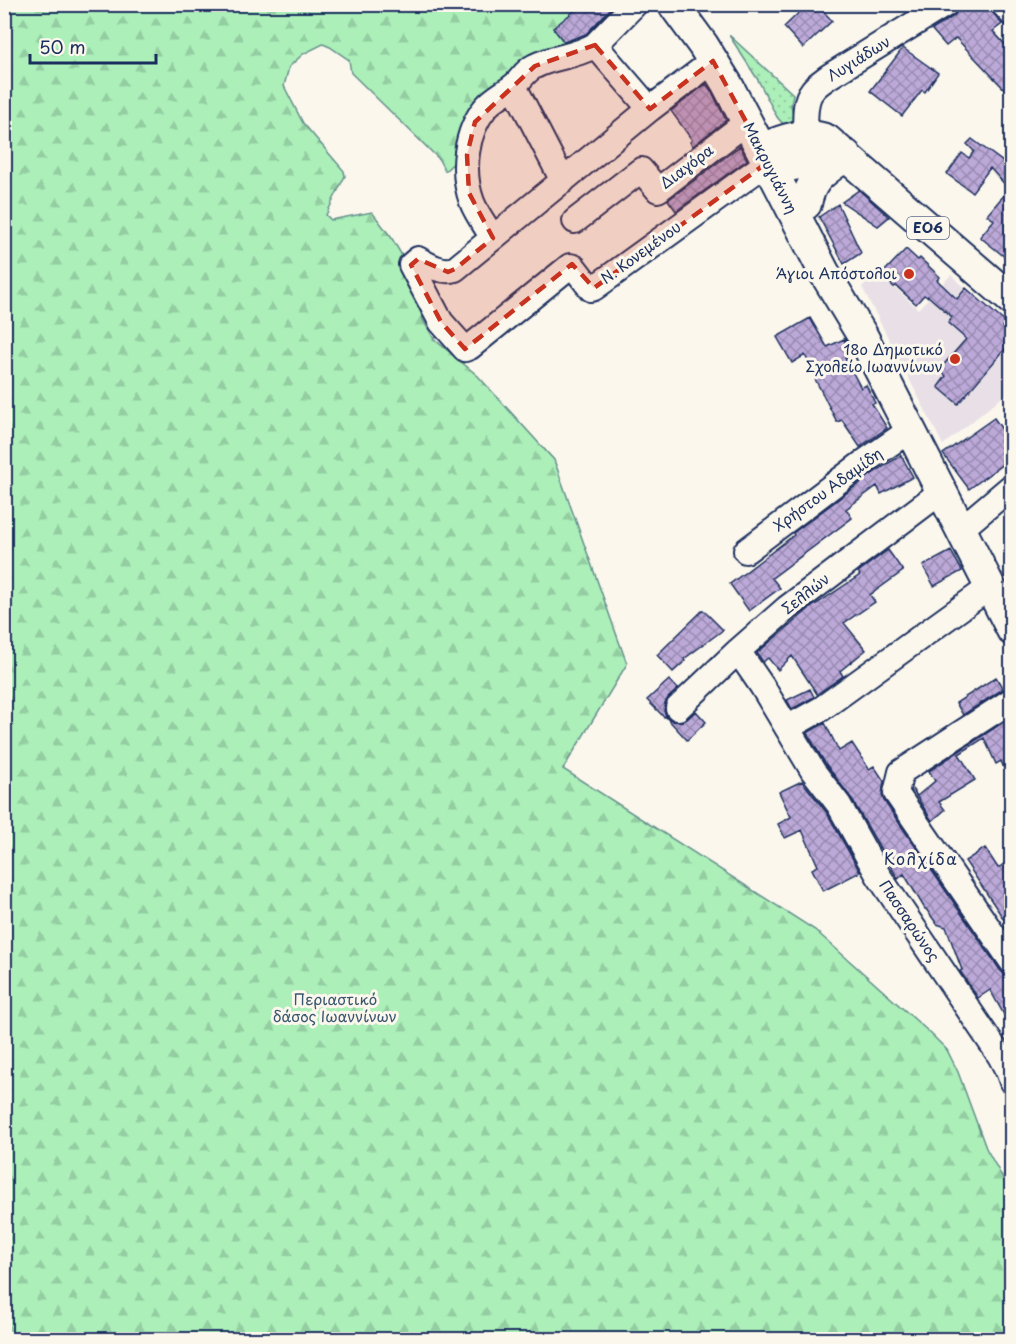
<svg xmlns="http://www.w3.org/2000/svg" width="1016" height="1344" viewBox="0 0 1016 1344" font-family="'Playpen Sans',sans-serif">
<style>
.built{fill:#e8e0e6}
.grass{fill:url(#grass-dots);stroke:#648f8c;stroke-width:1.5}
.forest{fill:url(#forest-firs);stroke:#648f8c;stroke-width:1.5}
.building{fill:url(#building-cross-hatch);stroke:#1b2f5e;stroke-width:1.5}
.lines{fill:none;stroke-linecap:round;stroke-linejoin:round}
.minor-casing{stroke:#1b2f5e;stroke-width:28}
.major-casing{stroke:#1b2f5e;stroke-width:34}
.minor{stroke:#fbf7ec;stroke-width:24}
.major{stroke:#fbf7ec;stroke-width:30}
.marked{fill:#c8321e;fill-opacity:0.2;stroke:#c8321e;stroke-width:4.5;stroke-dasharray:12 8;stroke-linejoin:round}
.poi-dot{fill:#c8321e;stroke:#fbf7ec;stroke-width:2}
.labels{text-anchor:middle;stroke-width:6;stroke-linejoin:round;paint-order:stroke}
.shield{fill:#fbf7ec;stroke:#5e6b89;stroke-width:1.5}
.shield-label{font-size:14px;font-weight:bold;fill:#1b2f5e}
.street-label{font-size:15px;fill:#1b2f5e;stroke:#fbf7ec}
.poi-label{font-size:15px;fill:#1b2f5e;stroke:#fbf7ec;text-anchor:end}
.park-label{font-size:15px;fill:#385570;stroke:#fbf7ec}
.neighbourhood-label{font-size:16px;letter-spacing:1.5px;fill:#1b2f5e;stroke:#fbf7ec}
</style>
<defs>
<pattern id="grass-dots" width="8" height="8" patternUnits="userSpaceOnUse" patternTransform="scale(1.5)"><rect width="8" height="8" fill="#acefb9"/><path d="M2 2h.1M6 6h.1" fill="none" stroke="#93cda1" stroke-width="1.8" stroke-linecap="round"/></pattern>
<pattern id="forest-firs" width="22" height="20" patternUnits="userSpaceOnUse" patternTransform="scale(1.5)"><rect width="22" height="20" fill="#acefb9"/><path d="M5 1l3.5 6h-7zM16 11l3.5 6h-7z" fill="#93cda1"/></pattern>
<pattern id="building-cross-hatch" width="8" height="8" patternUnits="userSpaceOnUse" patternTransform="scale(1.5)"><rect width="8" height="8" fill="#bca9d8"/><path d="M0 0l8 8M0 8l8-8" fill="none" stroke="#988ab2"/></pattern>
</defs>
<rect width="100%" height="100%" fill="#fbf7ec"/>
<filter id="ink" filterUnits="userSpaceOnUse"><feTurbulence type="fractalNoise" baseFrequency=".0167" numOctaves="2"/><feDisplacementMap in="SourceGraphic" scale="12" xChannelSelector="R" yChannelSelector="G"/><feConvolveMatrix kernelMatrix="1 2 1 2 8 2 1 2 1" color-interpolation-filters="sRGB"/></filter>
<g filter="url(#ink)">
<path class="built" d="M877,271L918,309L951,275L1011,328V390L943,445L862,287Z"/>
<path class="grass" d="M729,35L793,94L791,105L794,120L783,124L777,117L758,80Z"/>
<path class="forest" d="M5,5H582L560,27L581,46L538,57L460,157L445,171L438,158L351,73L349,60L330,47L323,44L303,54L289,67L284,86L303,123L344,171L345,176L326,215L331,220L372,212L391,237L407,264L423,320L434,339L478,376L554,460L627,664L563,769L815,930L929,1032L947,1050L958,1072L986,1148L1011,1193V1339L5,1340Z"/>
<path class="building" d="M583,4H615L586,34L564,42L553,28Z
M808,4H817L832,21L803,48L784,27Z
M962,4H986L1002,24L993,31L1011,51V96L956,38L946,46L932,30L954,16Z
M903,48L938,73L925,92L922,90L902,116L870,91Z
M706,84L712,92L726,120L693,146L690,142L692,140L671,111Z
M972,139L1011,168V251L1006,258L980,237L994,220L987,215L1009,189L990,168L972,192L947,174L962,153L969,158L974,151L967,144Z
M740,146L747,160L676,211L668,200Z
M859,190L889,217L878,226L842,202Z
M838,204L861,253L844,264L819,217Z
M906,249L918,260L920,258L940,277L937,280L957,299L966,288L1006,323L1003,327L1011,334V342L958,404L938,387L946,376L939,370L966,339L948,323L952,317L928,296L927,297L924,295L916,304L896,286L894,287L881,275Z
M810,318L827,347L844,339L852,355L845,358L861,388L866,385L875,403L872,404L887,428L860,447L842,420L837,422L815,379L816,378L805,355L792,363L777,337Z
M994,418L1011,442V458L969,489L943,454Z
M901,455L913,477L881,494L877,486L846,509L852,518L772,578L780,588L749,611L730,584L794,535L793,533L872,474Z
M888,550L903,571L870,595L875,602L844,623L866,650L840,671L843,676L817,694L792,656L778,670L768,658L763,662L757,653L809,609L860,575L858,572Z
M951,551L962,571L934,586L923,566Z
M703,610L723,630L684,659L685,661L673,672L657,655Z
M996,677L1003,689L963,715L956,703Z
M669,680L678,689L668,698L665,703L664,711L667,717L673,721L681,722L687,719L696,711L706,722L687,740L665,716L664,717L647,700Z
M810,689L814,697L792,709L787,700Z
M1011,717V786L1001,761L996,764L984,738L959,754L975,780L939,802L945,810L932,821L912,789L917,796L935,781L929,771Z
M825,723L839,751L852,743L869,769L874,766L884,781L882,795L884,801L1000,970L1005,975L1011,976V1027L990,990L978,998L960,971L962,970L946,927L937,924L926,909H925L904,874L898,879L851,798L825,763L807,733Z
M802,781L827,813L860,872L823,891L812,869L818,866L802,830L785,838L778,824L791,817L779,792Z
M985,848L998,868L1011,859V930L965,861Z"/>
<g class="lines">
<g class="minor-casing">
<path id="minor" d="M1003,4L1012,14
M595,45L650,109
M713,61L650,109L455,269C442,273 430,266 418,259L411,265L441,322L465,349L470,347L570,266L574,267L591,289L594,288L768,162
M514,86L563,181
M805,136C806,122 803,102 812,91C816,85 823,81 828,77L946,4
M575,221L641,170L658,190L747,122
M493,238C486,226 477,215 472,202C461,172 465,132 486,107C494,98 503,94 512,87C521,81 524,71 535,66C554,56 576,57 595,45L635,4
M961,529L1012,486
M746,551L864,462L910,430
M738,651L762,686L813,771L839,805L878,875L1000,1056L1008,1071L1012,1082
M1012,700L901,772L896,793L1012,962
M678,708L738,651L787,608L942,491
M787,728L821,709L990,587"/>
</g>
<g class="major-casing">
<path id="major" d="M673,4L703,45L727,84L761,149L824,272L862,335L1012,630
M761,149C782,140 806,131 827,140L1012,300
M773,173L788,166L846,155
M806,204C811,178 823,172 844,157"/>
</g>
<use href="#minor" class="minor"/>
<use href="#major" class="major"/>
</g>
</g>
<path class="marked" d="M595,45L650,109L713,61L768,162L594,288L572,264L465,349L441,322L411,265L418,259L448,272L455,269L493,238L469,193L467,155L475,122L535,66Z"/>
<g class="poi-dot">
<circle cx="909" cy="274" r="6"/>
<circle cx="955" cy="359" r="6"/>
</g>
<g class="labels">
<rect class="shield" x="907" y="217" width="42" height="22" rx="4.5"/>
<g class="shield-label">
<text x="928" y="233">ΕΟ6</text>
</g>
<g class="street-label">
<text transform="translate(859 59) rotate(-32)" y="5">Λυγιάδων</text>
<text transform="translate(687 167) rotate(-37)" y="5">Διαγόρα</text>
<text transform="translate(770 168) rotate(63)" y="5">Μακρυγιάννη</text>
<text transform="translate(641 253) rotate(-36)" y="5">Ν. Κονεμένου</text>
<text transform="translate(828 490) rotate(-36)" y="5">Χρήστου Αδαμίδη</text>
<text transform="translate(806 594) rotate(-38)" y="5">Σελλών</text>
<text transform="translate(909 921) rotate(56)" y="5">Πασσαρώνος</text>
</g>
<g class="poi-label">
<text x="897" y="279">Άγιοι Απόστολοι</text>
<text x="943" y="355">18ο Δημοτικό<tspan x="943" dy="17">Σχολείο Ιωαννίνων</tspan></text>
</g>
<g class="park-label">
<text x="335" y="1005">Περιαστικό<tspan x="335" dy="17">δάσος Ιωαννίνων</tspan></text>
</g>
<g class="neighbourhood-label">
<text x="921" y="865">Κολχίδα</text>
</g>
</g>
<rect width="1016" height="1344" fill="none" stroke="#fbf7ec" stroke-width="24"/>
<rect x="12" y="12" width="992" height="1320" fill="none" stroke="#1b2f5e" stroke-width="2" filter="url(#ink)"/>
<path d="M30 54v9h126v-9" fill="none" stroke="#1b2f5e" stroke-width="3"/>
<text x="39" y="54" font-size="18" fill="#1b2f5e" stroke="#fbf7ec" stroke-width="4.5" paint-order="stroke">50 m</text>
</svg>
